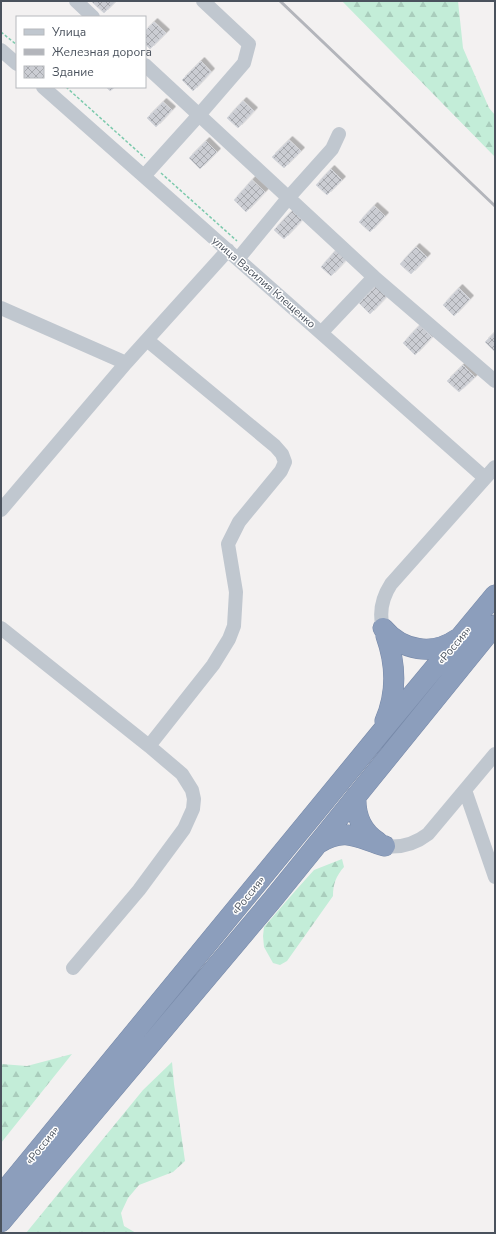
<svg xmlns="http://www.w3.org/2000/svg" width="496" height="1234" viewBox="0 0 496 1234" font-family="'Nunito Sans',sans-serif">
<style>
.forest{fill:url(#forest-firs)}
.building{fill:url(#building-cross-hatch);stroke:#d5d7dc;filter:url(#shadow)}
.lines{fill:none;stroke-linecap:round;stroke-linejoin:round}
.highway-casing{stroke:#7789a8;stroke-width:21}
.path{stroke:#7dcaad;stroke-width:1.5;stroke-dasharray:3 2;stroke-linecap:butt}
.minor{stroke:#c0c7cf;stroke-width:14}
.highway{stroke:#8c9ebc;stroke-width:20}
.rail{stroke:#b3b5bb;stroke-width:3}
.labels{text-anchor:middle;stroke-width:3;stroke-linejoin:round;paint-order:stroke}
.street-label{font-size:11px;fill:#4a525d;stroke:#fff}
</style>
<defs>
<pattern id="forest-firs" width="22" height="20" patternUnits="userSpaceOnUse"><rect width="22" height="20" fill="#c3edd8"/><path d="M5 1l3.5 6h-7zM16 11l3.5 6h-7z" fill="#a9cdbc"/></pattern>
<pattern id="building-cross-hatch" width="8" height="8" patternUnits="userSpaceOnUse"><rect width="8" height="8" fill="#cbcdd3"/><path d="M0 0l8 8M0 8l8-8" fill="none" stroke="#a7a9ae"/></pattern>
<filter id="shadow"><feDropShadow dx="3.5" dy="-3.5" stdDeviation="0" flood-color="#0004"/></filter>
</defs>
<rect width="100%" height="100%" fill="#f3f1f1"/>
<path class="forest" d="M342,1H458L463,48L489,108L495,115V157Z
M342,859L344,867C336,876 333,884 333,896L287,961L280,965L273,963L264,947L263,936L264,927L296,890L314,870Z
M72,1054L1,1143V1144V1064L27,1066Z
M172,1062L174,1084L185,1161L173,1172L139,1185L128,1198L121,1213L124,1226L136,1233H26L143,1090Z"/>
<path class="building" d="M93,1H116L104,13L92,2Z
M154,22L166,33L150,49L145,44V31Z
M201,61L211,72L193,91L182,80Z
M106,87H115L110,91Z
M243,101L254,111L238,128L227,118Z
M163,102L172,110L156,127L147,118Z
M289,140L301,151L284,168L272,157Z
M206,141L217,152L200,169L189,158Z
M331,169L342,180L327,195L316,185Z
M252,180L265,192L246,212L234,200Z
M374,206L385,216L370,232L359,222Z
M293,210L302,220L284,239L274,230Z
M416,247L427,257L411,274L400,264Z
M336,250L346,260L331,276L321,267Z
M377,284L388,295L370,314L359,303Z
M459,288L470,299L454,316L443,305Z
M420,325L432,337L415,355L403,343Z
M495,332V352L485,342Z
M463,365L475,377L459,392L447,381Z"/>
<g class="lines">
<g class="highway-casing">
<path id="highway" d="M383,628C402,651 433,656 457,639
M385,721C397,693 396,664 386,636
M356,796C355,815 362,832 378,842
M319,843C346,826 359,839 385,846
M1,1195L378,736L495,595
M1,1222L273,899L495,625"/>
</g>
<path class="path" d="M1,32L17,45
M66,87L145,158
M161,173L237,241"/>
<path class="minor" d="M76,1L93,17
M1,50L17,64
M145,65L374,277L495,381
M43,87L485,478
M144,176L199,115L244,63L249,44L203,1
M238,259L289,197L332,149L339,134
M1,308L126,363
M321,333L374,277
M1,510L126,363L228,250
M1,628L149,746L213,665L229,639L234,626L236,592L228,544L239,522L281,471L285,462L282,454L275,446L147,340
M386,636C378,618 380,601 391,584L495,467
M465,790L495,877
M385,846C401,848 415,844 428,834L495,754
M73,968L139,890L184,829L193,809L194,799L192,790L182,774L149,746"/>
<use href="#highway" class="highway"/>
<path class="rail" d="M280,1L495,206"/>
</g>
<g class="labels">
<g class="street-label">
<text transform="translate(264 282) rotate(41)" y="4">улица Василия Клещенко</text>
<text transform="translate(454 645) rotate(-50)" y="4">«Россия»</text>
<text transform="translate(248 895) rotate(-51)" y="4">«Россия»</text>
<text transform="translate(42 1145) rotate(-51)" y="4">«Россия»</text>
</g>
</g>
<rect width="496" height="1234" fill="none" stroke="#4a525d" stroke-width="4"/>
<rect x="16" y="16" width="130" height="72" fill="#ffffff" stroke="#b7babe"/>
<rect x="24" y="29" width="20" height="6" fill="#c0c7cf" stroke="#b7babe"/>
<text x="52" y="36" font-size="12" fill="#4a525d">Улица</text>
<rect x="24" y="49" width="20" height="6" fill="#b3b5bb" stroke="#b7babe"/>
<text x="52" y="56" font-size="12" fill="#4a525d">Железная дорога</text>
<rect x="24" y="66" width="20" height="12" fill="url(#building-cross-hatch)" stroke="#b7babe"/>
<text x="52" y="76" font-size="12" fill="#4a525d">Здание</text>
</svg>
